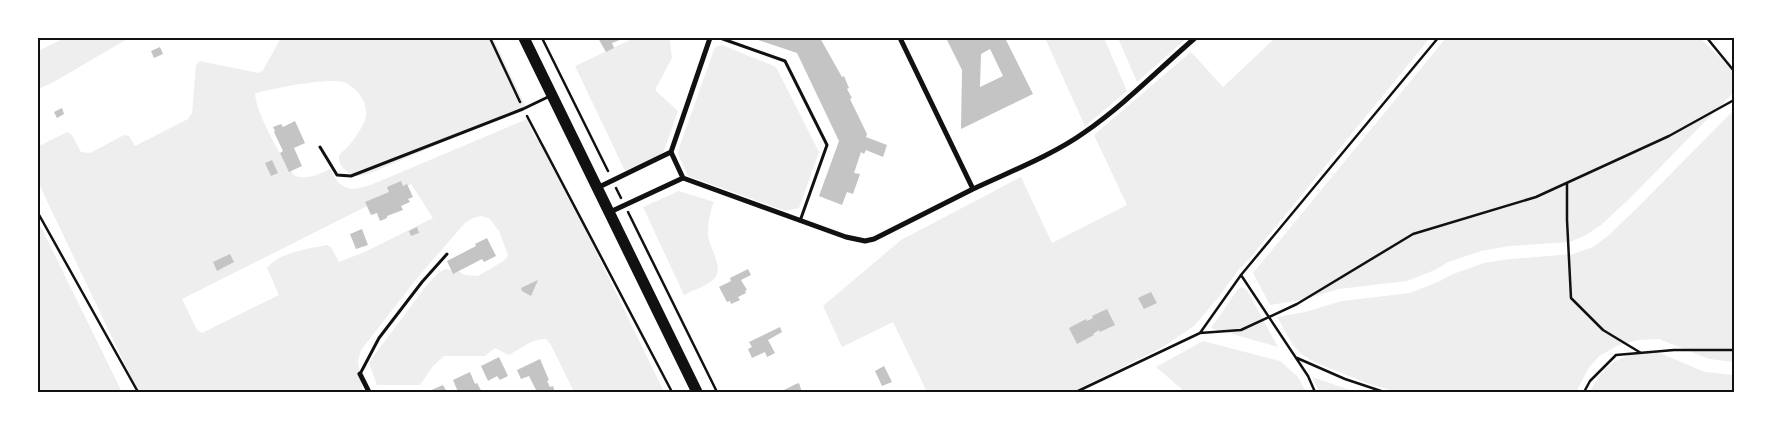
<svg xmlns="http://www.w3.org/2000/svg" width="1772" height="430" viewBox="0 0 1772 430" font-family="'Open Sans',sans-serif">
<style>
.green{fill:#eee;fill-rule:evenodd}
.building{fill:#c4c4c4;fill-rule:evenodd}
.lines{fill:none;stroke-linecap:round;stroke-linejoin:round}
.path{stroke:#111;stroke-width:2.5}
.service{stroke:#111;stroke-width:3}
.minor{stroke:#111;stroke-width:5}
.primary{stroke:#111;stroke-width:11}
.neatline{fill:none;stroke:#111;stroke-width:2}
</style>
<rect width="100%" height="100%" fill="#fff"/>
<path class="green" d="M65,38H129L52,83L38,89V51Z
M281,38H493L526,107L371,173C366,174 361,176 356,176C348,175 335,163 340,154C341,152 344,151 346,149C353,141 361,130 365,120C368,112 365,102 360,95C356,90 352,86 346,83C329,76 275,89 255,93C255,111 283,162 295,176C308,180 319,174 330,169C342,192 350,192 373,184L527,119L535,137L545,146L664,392H574L551,345L546,339C533,338 520,349 509,355L495,348L485,356H444L433,366L420,385H377L370,366V361L423,290L437,274L445,269L458,271L464,275L478,276L505,260L508,255L499,231L490,219L482,216L473,218L465,223L418,277L361,350L358,361L363,392H138L38,182V143L41,145L67,132L72,135L81,152L90,153L124,135L129,136L135,146L188,119L192,113L196,65L200,61L259,73L263,70ZM411,184L433,218L367,251L339,262L331,247L327,245C308,249 280,252 267,268L279,295L202,333L197,330L182,299Z
M634,38H666L670,41L672,58L656,88V91L678,111L664,151L659,156L625,171L575,66Z
M1045,38H1104L1127,91L1085,126Z
M1118,38H1187L1137,82Z
M1270,38H1430L1250,258L1239,269L1218,298L1194,326L1161,348L1073,392H927L893,322L842,347L823,306L901,240L1021,177L1052,243L1127,205L1094,135L1191,52L1223,87L1272,41Z
M1446,38H1700L1734,71V92L1629,199L1601,225L1586,235L1570,242L1509,246L1481,251L1448,262L1435,270L1407,281L1339,289L1301,300L1270,305L1253,273Z
M722,45L776,67L819,152L799,208L786,211L688,176L678,154L679,148L715,47Z
M1734,110V362L1709,359L1659,339L1638,340L1619,345L1599,356L1588,369L1576,392H1397L1369,384L1314,362L1301,354L1293,345L1277,317L1305,312L1342,301L1410,293L1440,281L1453,274L1484,263L1510,259L1573,254L1593,247L1609,235L1638,207Z
M679,191L714,202C710,211 708,222 708,233C708,246 724,266 715,278C708,286 693,290 684,295L643,207Z
M38,221L122,392H38Z
M1242,287L1247,290L1278,347L1211,328L1238,289Z
M1203,341L1280,361L1298,377L1306,392H1185L1156,367Z
M1640,352H1657L1705,372L1734,375V392H1590C1602,368 1613,359 1640,352Z
M1312,377L1356,392H1320Z"/>
<path class="building" d="M598,38H621L622,39L612,43L614,48L606,52Z
M752,38H820L842,77L844,76L849,88L847,89L852,98L850,99L867,134L866,137L887,145L883,157L866,150L864,154L861,152L854,173L860,174L853,194L847,192L842,205L819,196L839,141L797,53Z
M946,38H967L968,40L972,38H1005L1033,94L961,129L962,70ZM990,49L1003,76L980,87L981,54Z
M160,47L163,54L154,58L151,51Z
M62,108L64,114L57,118L54,112Z
M295,121L305,143L294,148L302,166L289,172L280,153L283,151L274,132L275,131L273,127L281,124L283,127Z
M272,160L278,173L271,176L265,163Z
M401,181L403,186L407,184L413,197L408,199L410,202L401,206L403,210L387,216V218L380,221L377,213L371,215L365,202L389,192L387,187Z
M417,227L419,233L411,236L409,231Z
M362,229L368,245L356,249L350,234Z
M487,238L496,256L484,262L482,259L453,274L447,261L476,246L475,244Z
M230,254L234,262L217,271L213,262Z
M748,269L751,275L741,280L747,290L745,291L746,293L738,297L740,300L731,304L730,301L727,302L719,287L731,281L730,278Z
M538,280L531,296L522,291L521,288Z
M1151,292L1157,303L1144,309L1138,298Z
M1107,309L1115,325L1100,332L1099,330L1093,334L1094,335L1077,344L1069,328L1086,319L1087,321L1093,318L1092,316Z
M780,327L782,332L768,340L775,353L767,357L765,352L752,358L748,349L752,347L749,342Z
M499,357L508,376L500,380L497,376L488,381L481,366Z
M540,359L549,380L547,381L550,387L553,386L555,392H537L529,376L521,379L517,370Z
M884,366L892,382L882,386L875,371Z
M470,372L475,384L477,383L482,392H458L453,380Z
M799,383L802,392H780L796,384Z
M443,385L447,392H427Z"/>
<g class="lines">
<path class="path" d="M490,38L520,102
M542,38L608,171
M1707,38L1734,71
M527,116L672,392
M1567,183V220L1571,298L1603,330L1641,353
M616,188L621,198
M628,212L717,392
M38,213L138,392
M1241,275L1308,376L1315,392
M1200,333L1241,330L1297,304L1413,234L1536,197L1669,136L1734,100
M1297,358L1345,379L1384,392
M1076,392L1200,333L1241,275L1438,38
M1584,392L1590,381L1616,355L1674,350H1734"/>
<path class="service" d="M720,38L785,61L827,145L800,221
M320,147L337,175L351,176L523,109L550,96
M360,374L379,338L422,282L447,254"/>
<path class="minor" d="M683,178L671,152L710,38
M597,188L671,152
M973,189C1009,172 1053,155 1085,132C1124,105 1159,69 1195,38
M610,212L683,178L846,237L865,241L874,239L973,189L900,38
M360,374L369,392"/>
<path class="primary" d="M524,38L697,392"/>
</g>
<rect width="1772" height="430" fill="none" stroke="#ffffff" stroke-width="78"/>
<rect x="39" y="39" width="1694" height="352" class="neatline"/>
</svg>
